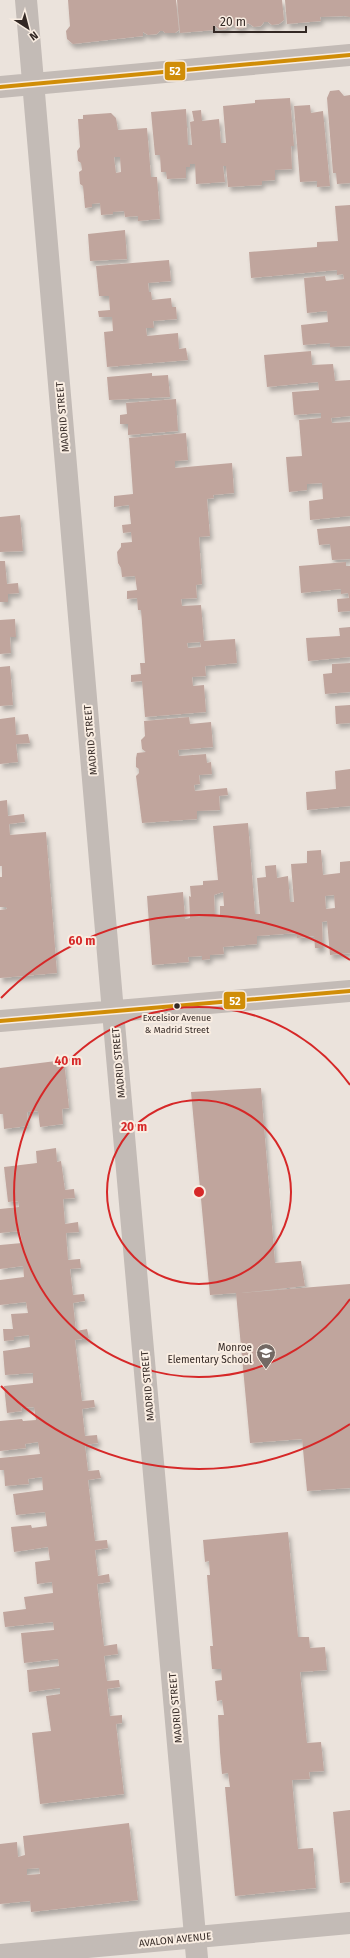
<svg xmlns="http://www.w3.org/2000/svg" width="350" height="1958" viewBox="0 0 350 1958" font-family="'Fira Sans',sans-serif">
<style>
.building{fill:#c0a59d;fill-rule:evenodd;filter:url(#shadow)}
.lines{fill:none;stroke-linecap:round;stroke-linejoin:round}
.street{stroke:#c3bbb6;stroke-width:22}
.bus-1-casing{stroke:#f9ede2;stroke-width:7}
.bus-1{stroke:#d08d07;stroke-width:4}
.ring{fill:none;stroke:#d62828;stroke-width:2}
.bus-dot{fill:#332824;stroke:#f9ede2;stroke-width:1.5}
.labels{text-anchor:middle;stroke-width:4;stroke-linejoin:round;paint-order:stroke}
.bus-label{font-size:9px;fill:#332824;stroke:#f9ede2}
.street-label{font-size:10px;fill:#332824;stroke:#f9ede2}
.poi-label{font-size:10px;fill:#332824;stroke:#f9ede2;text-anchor:end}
.centre{fill:#d62828;stroke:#f9ede2;stroke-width:2}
.ring-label{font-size:12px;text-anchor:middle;font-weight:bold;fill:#d62828;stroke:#f9ede2;stroke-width:4;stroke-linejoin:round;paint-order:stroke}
.line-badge{stroke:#f9ede2;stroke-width:1.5}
.badge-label{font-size:11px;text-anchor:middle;font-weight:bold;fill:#fff}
</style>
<defs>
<filter id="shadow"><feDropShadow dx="2.5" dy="4.5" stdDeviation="2" flood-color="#0004"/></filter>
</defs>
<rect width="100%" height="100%" fill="#ebe3dc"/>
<path class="building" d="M68,0H176L179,30L175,33H165L163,31H160L157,34L148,35L143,32V36L73,44L67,39L66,31L70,26Z
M177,0H282L284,20L279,24L272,25L268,22H264L261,26L254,27L248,23L243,28L237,29L233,24H230L226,29L220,30L214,25V30L180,33Z
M285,0H350V17L344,16L320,17L321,21L287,24Z
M339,90L344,96L350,95V183L337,184L336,173H333L327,98L330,91Z
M290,98L294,146H291L292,169L275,170V180L262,181V185L228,187L226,166H223L225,182L196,184L195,164H190V167H186V178L167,179L166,172H161L160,155H155L151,112L186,109L188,145H192L190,122L194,121L192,111L201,110L202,121L219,119L221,143H226L223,106L255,103V100Z
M310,105L311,113L323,111L330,186L317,187V181L300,182L294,106Z
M111,113L116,118L118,130L147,128L151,177H157L160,219L138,221V216L125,217L124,211L113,212V214L101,215L100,203L92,204V207L85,208L83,186L80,184L79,172L82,170L81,163L78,161L77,151L80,147L78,119H83V115ZM114,157H120L121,172L116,173Z
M350,205V346L330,347V343L303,345L301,325L328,322L327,311L307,313L304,278L325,276L326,281L344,279L343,274L337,275V270L251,278L249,252L317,247V242L338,241L335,206Z
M125,230L127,259L90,261L88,234Z
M169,260L171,281L148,283L149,292H151L152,300L171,298L172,307H176L177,319L153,321L154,328H146L147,336L178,333L179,349L186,348L188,360L107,367L104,332L113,331L112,317H99L98,311L110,310L109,296H99L96,266Z
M311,351L312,365L333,364L335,381L350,380V416L331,418L332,423L350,422V516L310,520L309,501L323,499L322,483L307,484V490L289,492L286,457L302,456L299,420L321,418V413L294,415L292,392L319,390L318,382L267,387L264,355Z
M152,373V376L168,375L170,397L109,400L107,377Z
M176,399L178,431L128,435V424H120V415L127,414L126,403Z
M186,433L188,460L175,461V468L232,463L234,493L213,495L214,498L207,499L210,536L199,537L202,584L196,585L197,598L181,599L182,606L201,605L204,641L235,639L237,663L205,666L206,676L192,677L193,686L204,685L206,712L145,717L142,681L131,682V675L141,674L140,663H145L141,610H138L137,598L127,599V591L137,590L135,576L122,577L121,568L118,563L117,552L121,547V543L132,542L131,532L123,533L122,525L131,524L129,505L114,507V496L133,494L129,438ZM200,642L201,647L188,648L187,643Z
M20,515L23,551L0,552V517Z
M350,526V559L332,560L330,544L319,545L317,529Z
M0,561H5L7,584L18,583L19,593L8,594V602H0Z
M346,562V566H350V611L338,612L337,599L349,598L348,593L341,594V589L301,593L299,566Z
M15,619L16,637H10L11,653L0,654V620Z
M350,627V657L308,661L306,638L340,636L339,628Z
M350,663V692L325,694L323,674L332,673V664Z
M10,666L13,705L0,706V667Z
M350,705V723L336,724L335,706Z
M15,717L16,735L28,734L30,743L16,744L18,762L0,764V719Z
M189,717L190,724L211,722L213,747L178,750L179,756L206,754L207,763L211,762L212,774L199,775L200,784L194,785L195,791L227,788L228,795L219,796L220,810L197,811V819L142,823L136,776L139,773V769L136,767V758L137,753L146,752L142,749L141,740L145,736L144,721Z
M350,769V806L307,810L306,792L336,789L335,771Z
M7,800L8,816L24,814L25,822L9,824L10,835L46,832L57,973L0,978V910L7,909L6,907H0V877H2V866H0V801Z
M248,823L255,914H260L257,878L266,877L265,866L276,865L277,878L288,876L290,902H294L291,864L307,863V851L321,850L323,875L340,873V862L350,861V953L330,955L327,921L322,922L323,948H315L314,936L297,938V933L257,936V944L223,947L224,954L210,955V959L202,960V956L188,957L189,962L152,965L147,896L183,892L185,919L190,918L189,896L191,897L190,886L203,885V881L218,880L213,826ZM223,892L224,906H220V915L215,916L214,895ZM334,895L335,908L326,909L325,896Z
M64,1060L69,1108L62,1109L63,1124L40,1127L38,1111L27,1112L28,1126L4,1129L3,1114H0V1068Z
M261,1088L275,1263L301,1261L305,1286L241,1293L350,1284V1488L307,1491L302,1439L250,1443L236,1293L210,1295L191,1092Z
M56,1148L57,1162L61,1161L65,1190L74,1189L75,1198L63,1199L65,1224L78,1222L79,1232L66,1233L68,1260L80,1259L81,1268L70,1269L73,1295L84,1294L85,1301L73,1303L76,1331L87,1329L89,1338L75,1340L82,1401L94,1400L95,1407L82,1409L85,1436L97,1435L98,1443L85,1445L88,1471L99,1470L101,1478L88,1480L95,1541L107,1540L108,1548L95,1550L98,1576L109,1574L110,1582L97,1584L104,1646L117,1644L118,1654L104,1656L107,1681L119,1680L120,1687L107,1689L110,1716L122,1715V1723L116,1724L124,1794L40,1804L32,1733L51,1731L46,1696L60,1694V1688L29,1692L27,1670L59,1666L58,1659L24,1663L21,1633L54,1630L53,1622L5,1627L3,1612L26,1609L24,1597L53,1593L52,1582L37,1584L35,1562L50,1560L48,1547L14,1552L11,1527L31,1525L32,1528L47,1526L45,1512L16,1515L13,1494L43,1490L42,1477L28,1479L29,1484L5,1486L4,1470H0V1458L40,1454L38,1442L25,1444L26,1448L0,1451V1421L22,1419L23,1421L36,1420L34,1407L21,1408L22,1411L7,1413L4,1386L33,1383V1373L5,1375L3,1351L30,1347L29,1335L14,1337V1340L4,1341L3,1329H13L11,1314L28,1313L26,1302L0,1305V1280L24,1277L23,1266L0,1269V1245L22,1243L20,1231L0,1233V1209L19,1207L18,1201L8,1202L4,1167L37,1163L36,1151Z
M288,1532L298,1637H309L310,1648L325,1647L327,1670L300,1672L307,1743L321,1742L324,1771L309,1772L310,1779L292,1780L298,1849L313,1848L316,1888L235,1896L225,1787H230L228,1773L222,1774L220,1752L218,1715H224L222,1700L217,1701L215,1681L222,1680L221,1669H212L210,1646H213L207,1575H210L209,1561L205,1562L203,1540Z
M350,1810V1882L340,1883L333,1812Z
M129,1823L138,1900L31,1912L30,1901L0,1904V1844L17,1842L18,1857L25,1855L23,1836ZM39,1868L40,1874L27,1875V1869Z"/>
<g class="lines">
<path class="street" d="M26,0L113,1012L197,1958
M0,87L350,55
M0,1021L350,991
M0,1955L350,1923"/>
<g class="bus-1-casing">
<path id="bus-1" d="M0,87L350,55
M0,1021L350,991"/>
</g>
<use href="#bus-1" class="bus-1"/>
</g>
<g class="ring">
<circle cx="199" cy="1192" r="92"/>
<path d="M350 1299A185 185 0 1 1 350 1085"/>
<path d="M350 1424A277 277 0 0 1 1 1386M1 998A277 277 0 0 1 350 960"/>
</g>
<defs>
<g id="school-pin" transform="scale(1)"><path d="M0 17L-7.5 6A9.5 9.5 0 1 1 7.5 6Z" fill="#736964" stroke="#f9ede2"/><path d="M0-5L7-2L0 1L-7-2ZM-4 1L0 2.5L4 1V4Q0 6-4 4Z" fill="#fff"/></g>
</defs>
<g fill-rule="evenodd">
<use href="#school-pin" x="266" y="1353"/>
</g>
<circle class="bus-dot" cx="177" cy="1006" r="3.5"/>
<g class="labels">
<g class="bus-label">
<text x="177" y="1021">Excelsior Avenue<tspan x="177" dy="12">&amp; Madrid Street</tspan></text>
</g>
<g class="street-label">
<text transform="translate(62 417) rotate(-95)" y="4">MADRID STREET</text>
<text transform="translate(90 740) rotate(-95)" y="4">MADRID STREET</text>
<text transform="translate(118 1063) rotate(-95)" y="4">MADRID STREET</text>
<text transform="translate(147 1386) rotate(-95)" y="4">MADRID STREET</text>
<text transform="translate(175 1708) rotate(-95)" y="4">MADRID STREET</text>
<text transform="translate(175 1939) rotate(-6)" y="4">AVALON AVENUE</text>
</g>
<g class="poi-label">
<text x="252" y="1351">Monroe<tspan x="252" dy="12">Elementary School</tspan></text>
</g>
</g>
<circle cx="199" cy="1192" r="6" class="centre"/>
<g class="ring-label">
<text x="82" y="945">60 m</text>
<text x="68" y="1065">40 m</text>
<text x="134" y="1131">20 m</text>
</g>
<g class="line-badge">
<rect x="164" y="61" width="22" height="20" rx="4" fill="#d08d07"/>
<rect x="223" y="991" width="23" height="19" rx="4" fill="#d08d07"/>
</g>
<g class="badge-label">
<text x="175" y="75">52</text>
<text x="235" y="1005">52</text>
</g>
<g transform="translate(28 28) rotate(144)" stroke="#f9ede2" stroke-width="3" paint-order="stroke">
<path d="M0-3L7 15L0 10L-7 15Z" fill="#332824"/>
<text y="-6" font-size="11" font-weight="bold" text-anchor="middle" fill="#332824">N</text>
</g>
<path d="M214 26v6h92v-6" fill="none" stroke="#332824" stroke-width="2"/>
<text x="220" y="26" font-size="12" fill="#332824" stroke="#f9ede2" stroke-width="3" paint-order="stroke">20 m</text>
</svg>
